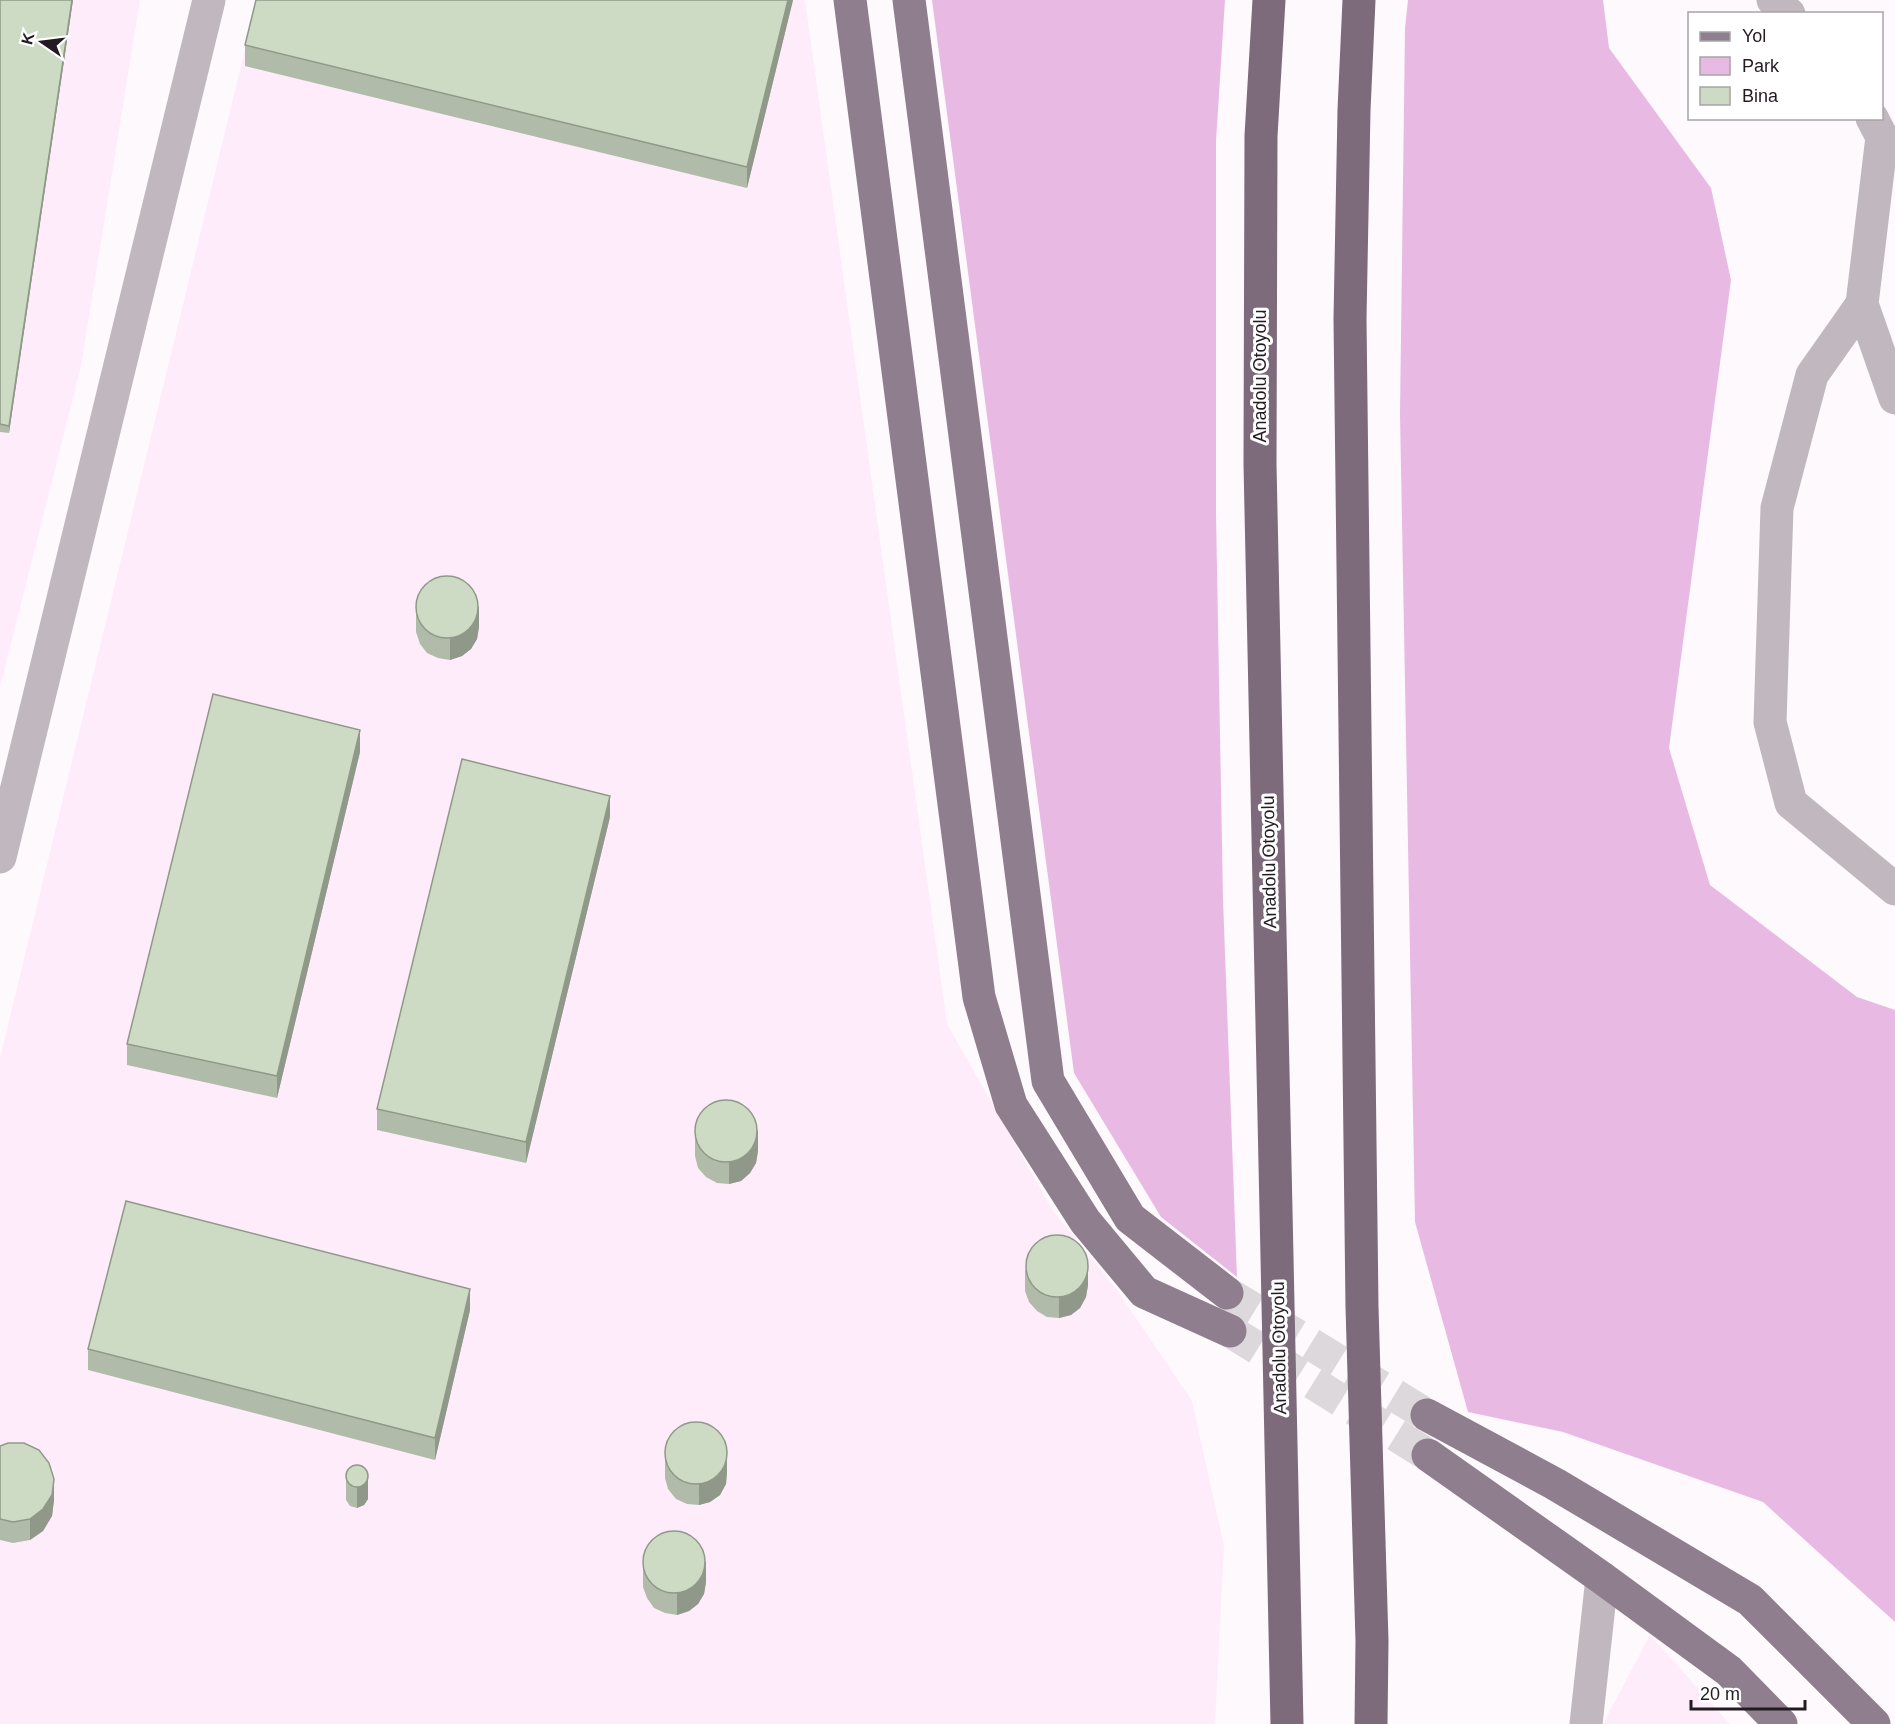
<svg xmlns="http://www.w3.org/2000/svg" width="1895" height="1724" viewBox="0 0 1895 1724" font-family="Arial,sans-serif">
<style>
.built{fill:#feecfb}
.green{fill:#e8bae3}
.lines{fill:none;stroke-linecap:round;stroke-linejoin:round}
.major-tunnel{stroke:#ddd8dc;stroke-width:33;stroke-dasharray:33 16;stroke-linecap:butt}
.minor{stroke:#c1b7bf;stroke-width:33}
.major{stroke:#8f7e8d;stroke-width:33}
.highway{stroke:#7d6a7b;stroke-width:33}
.wall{fill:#b0bca9}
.shaded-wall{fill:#909989}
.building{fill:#cddbc4;stroke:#909989;stroke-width:1.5}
.labels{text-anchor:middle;stroke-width:6;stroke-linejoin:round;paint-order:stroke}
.street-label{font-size:18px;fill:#231b22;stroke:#fff}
</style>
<rect width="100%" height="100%" fill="#fef9fd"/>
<path class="built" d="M0,0H140L81,366L0,687Z
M257,0H805L947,1024L1053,1211L1117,1290L1192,1401L1224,1546L1215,1724H0V1058Z
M1650,1635L1730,1724H1603Z"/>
<path class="green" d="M932,0H1225L1216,141V514L1223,899L1237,1277L1161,1217L1074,1073Z
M1408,0H1603L1609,48L1711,188L1731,280L1669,748L1710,885L1857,997L1895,1010V1622L1763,1502L1563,1432L1468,1412L1415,1222L1400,414L1405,28Z"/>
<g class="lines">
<path class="major-tunnel" d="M1227,1293L1427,1415
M1230,1331L1428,1455"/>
<path class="minor" d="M1773,0L1789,14
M1872,118L1882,137L1862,304L1895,398
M1862,304L1812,375L1777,508L1770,722L1791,803L1895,889
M0,857L209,0
M1586,1724L1602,1578"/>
<path class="major" d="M850,0L979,997L1011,1105L1085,1221L1144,1292L1230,1331
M909,0L1048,1081L1130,1218L1227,1293
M1427,1415L1555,1484L1750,1600L1874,1724
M1428,1455L1602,1578L1729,1671L1781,1724"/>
<path class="highway" d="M1269,0L1261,136L1260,464L1287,1724
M1359,0L1354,110L1350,319L1362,1307L1372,1641L1371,1724"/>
</g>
<path class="wall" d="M0,0H73L9,433L0,432Z
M256,0H793L747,188L245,66V45Z
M416,610L479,627L477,639L471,649L462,656L450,660L438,658L427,653L420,644L416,632Z
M360,752L277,1098L127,1065V1044Z
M610,817L526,1163L377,1130V1109Z
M695,1135L758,1151L756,1163L750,1173L741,1181L729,1184L717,1183L706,1177L698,1168L695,1156Z
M1025,1270L1088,1285L1086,1297L1080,1308L1071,1315L1059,1318L1047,1317L1037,1311L1029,1302L1025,1291Z
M470,1310L435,1460L88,1370V1349Z
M0,1446L54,1500L52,1516L43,1531L30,1540L13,1543L0,1540Z
M665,1456L727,1472L726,1484L720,1495L710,1502L699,1505L687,1504L676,1499L668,1489L665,1478Z
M346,1472L368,1499L364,1505L357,1508L350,1506L346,1500Z
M643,1565L706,1582L704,1594L698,1604L689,1611L677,1615L665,1613L654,1608L647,1598L643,1587Z"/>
<path class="shaded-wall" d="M72,0H73L9,433V426Z
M788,0H793L747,188V167Z
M479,606V627L477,639L471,649L462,656L450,660V639Z
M360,730V752L277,1098V1076Z
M610,796V817L526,1163V1142Z
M758,1130V1151L756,1163L750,1173L741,1181L729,1184V1163Z
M1088,1264V1285L1086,1297L1080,1308L1071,1315L1059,1318V1297Z
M470,1289V1310L435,1460V1438Z
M727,1451V1472L726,1484L720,1495L710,1502L699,1505V1484Z
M368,1478V1499L364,1505L357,1508V1487Z
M54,1479V1500L52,1516L43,1531L30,1540V1519Z
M706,1561V1582L704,1594L698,1604L689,1611L677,1615V1594Z"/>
<path class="building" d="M0,0H72L9,426L0,424Z
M256,0H788L747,167L245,45Z
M416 607a31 31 0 1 1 62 0a31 31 0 1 1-62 0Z
M213,694L360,730L277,1076L127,1044Z
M462,759L610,796L526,1142L377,1109Z
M695 1131a31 31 0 1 1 62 0a31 31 0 1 1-62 0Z
M126,1201L470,1289L435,1438L88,1349Z
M1026 1266a31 31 0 1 1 62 0a31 31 0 1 1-62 0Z
M665 1453a31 31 0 1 1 62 0a31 31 0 1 1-62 0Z
M8,1443H24L39,1450L49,1463L54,1479L52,1495L43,1509L30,1519L13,1522L0,1519V1446Z
M346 1476a11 11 0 1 1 22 0a11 11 0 1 1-22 0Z
M643 1562a31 31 0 1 1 62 0a31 31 0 1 1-62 0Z"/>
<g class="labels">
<g class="street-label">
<text transform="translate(1260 376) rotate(-90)" y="6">Anadolu Otoyolu</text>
<text transform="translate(1269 862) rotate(-91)" y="6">Anadolu Otoyolu</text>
<text transform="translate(1279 1348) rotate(-91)" y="6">Anadolu Otoyolu</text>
</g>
</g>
<rect x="1688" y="12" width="195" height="108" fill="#ffffff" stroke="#a7a4a7" stroke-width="1.5"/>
<rect x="1700" y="32" width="30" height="9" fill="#8f7e8d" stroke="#a7a4a7" stroke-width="1.5"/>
<text x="1742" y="42" font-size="18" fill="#231b22">Yol</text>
<rect x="1700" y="57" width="30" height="18" fill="#e8bae3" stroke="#a7a4a7" stroke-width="1.5"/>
<text x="1742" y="72" font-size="18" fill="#231b22">Park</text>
<rect x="1700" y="87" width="30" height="18" fill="#cddbc4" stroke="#a7a4a7" stroke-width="1.5"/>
<text x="1742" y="102" font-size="18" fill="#231b22">Bina</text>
<g transform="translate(42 42) rotate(284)" stroke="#ffffff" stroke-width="4.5" paint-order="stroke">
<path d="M0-4.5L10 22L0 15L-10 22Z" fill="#231b22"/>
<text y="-9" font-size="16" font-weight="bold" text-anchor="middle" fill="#231b22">K</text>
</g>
<path d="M1691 1700v9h114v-9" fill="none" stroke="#231b22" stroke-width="3"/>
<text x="1700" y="1700" font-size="18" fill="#231b22" stroke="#ffffff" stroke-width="4.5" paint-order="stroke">20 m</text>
</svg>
